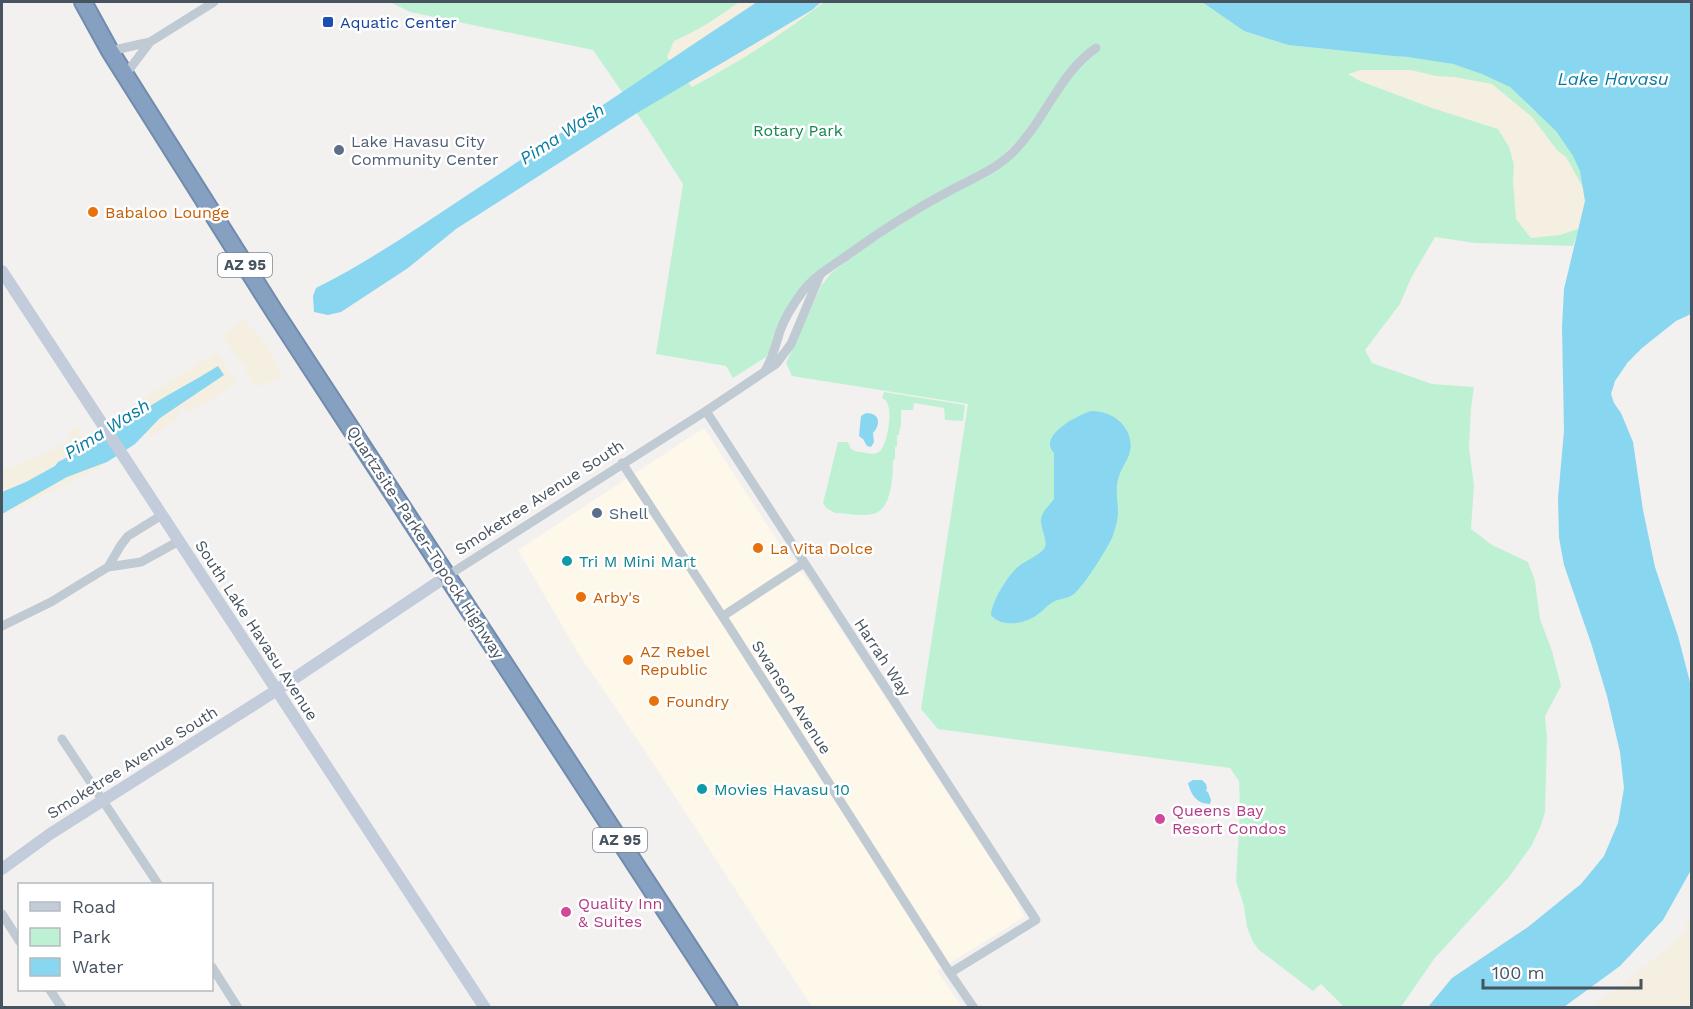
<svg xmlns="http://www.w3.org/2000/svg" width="1693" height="1009" viewBox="0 0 1693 1009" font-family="'Work Sans',sans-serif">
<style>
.commercial{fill:#fdf8ea}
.green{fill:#bef1d4}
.sand{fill:#f4efe1}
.water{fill:#89d6f0}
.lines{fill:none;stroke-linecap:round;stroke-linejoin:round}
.highway-casing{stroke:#718bad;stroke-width:20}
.street{stroke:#c0cad3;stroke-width:9}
.secondary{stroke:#c2ccda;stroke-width:12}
.highway{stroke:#86a0c1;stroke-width:16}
.transit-dot{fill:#1a4fb4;stroke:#fff;stroke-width:2}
.service-dot{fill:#5c6f8a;stroke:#fff;stroke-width:2}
.food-dot{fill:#e8710a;stroke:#fff;stroke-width:2}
.culture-dot{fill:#0f9aa8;stroke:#fff;stroke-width:2}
.hotel-dot{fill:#d1479c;stroke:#fff;stroke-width:2}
.labels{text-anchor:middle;stroke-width:5;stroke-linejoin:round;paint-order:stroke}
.shield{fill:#fff;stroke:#7e878f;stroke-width:1.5}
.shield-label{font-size:15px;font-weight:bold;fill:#47535f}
.transit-label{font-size:16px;fill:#164399;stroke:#fff;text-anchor:start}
.park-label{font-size:16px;fill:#138551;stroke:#fff}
.service-label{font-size:16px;fill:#4e5e75;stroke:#fff;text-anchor:start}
.food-label{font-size:16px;fill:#c56008;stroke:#fff;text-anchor:start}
.street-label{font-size:16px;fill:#47535f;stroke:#fff}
.culture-label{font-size:16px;fill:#0d838f;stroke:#fff;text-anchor:start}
.hotel-label{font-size:16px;fill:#b23c85;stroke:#fff;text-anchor:start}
.water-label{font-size:18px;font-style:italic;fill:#077ba3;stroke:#fff}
</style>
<rect width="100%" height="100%" fill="#f3f0f0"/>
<path class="commercial" d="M704,428L780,545L813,587L1016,898L1024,917L937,971L962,1007H812L648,755L578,653L518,550Z"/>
<path class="green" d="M390,2H1202L1244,31L1288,45L1393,56C1432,57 1472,66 1507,85C1515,90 1523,100 1530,107C1534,111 1539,114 1544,118C1565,136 1588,174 1585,202C1584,217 1578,232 1573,246L1475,243L1435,237L1411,278L1400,304L1365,350L1372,363L1432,384L1474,387L1471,408L1469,448L1474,485L1471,529L1492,545L1528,562L1535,581L1540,619L1552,651L1561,686L1545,716L1547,739L1545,812L1541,825L1532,845L1509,877L1434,959L1401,1007H1344L1321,984L1313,991L1259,950L1253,942L1247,927L1244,906L1236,881L1240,812L1239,781L1230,768L938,729L921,709L968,404L792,376L786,363L821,286L831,273L864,248L909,219L955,192L987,177L1005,165L1069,67L1022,136L1000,158L809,279L766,357L733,378L726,366L656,354L683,184L647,128L593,50L410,12Z
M884,392L965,405L963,421L945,420L944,408L914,403L913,410H901V426L900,427L899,435H897V447H895V459L893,460C893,476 892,510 873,514C861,517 847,513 835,513L826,508L823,503L838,442H848C851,450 852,451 861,452C867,453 874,456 880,451C887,445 892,414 888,405C887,401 885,400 882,398Z"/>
<path class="sand" d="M739,2H824C781,35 740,62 692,87L667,57L674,41C697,31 719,17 739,2Z
M1361,70H1411L1436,76L1454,77L1492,84L1532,117L1557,150L1566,157L1590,200L1583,227L1560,235L1531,238L1516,219L1513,182L1514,165L1509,147L1498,129L1432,108L1360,81L1348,74Z
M243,319L264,341L275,360L283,378L254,387L243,365L222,336Z
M217,352L238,385H232L211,400L188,412L184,407L177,412L179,418L149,438L150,432L136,439L134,412L130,407Z
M71,428H78L102,466L2,516V470L41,455L69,441L68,434Z
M1691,914V1007H1591L1626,982L1662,952L1682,933Z"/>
<path class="water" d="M757,2H821L812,10L637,113L456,229L408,268L341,312L328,315L314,312L313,296L316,288C372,260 423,224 475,190C570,128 663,64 757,2Z
M1202,2H1691V314L1676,321L1642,348L1628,362L1615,381L1611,394L1614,403L1621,413L1633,442L1643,510L1655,567L1678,636L1691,686V870L1663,920L1620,966L1564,1007H1428L1452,978L1528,927L1581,884L1604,856L1618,823L1624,788L1620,752L1607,696L1591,643L1564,565L1559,538L1558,498L1564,431L1562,327L1564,289L1585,201L1580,171L1573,156L1556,131L1510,87L1482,74L1453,64L1408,57L1393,56L1288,45L1244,31Z
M218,366L224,375L160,418L135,444L107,462L67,477L2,514V492L26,482L55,466L58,462C90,447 119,425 150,406C172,392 196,380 218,366Z
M1091,411C1114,410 1137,430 1129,455C1126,463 1120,470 1118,480C1115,491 1118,500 1118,512C1118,520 1115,530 1112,538C1105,552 1087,581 1076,592C1071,598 1062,598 1055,601C1048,604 1044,610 1037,615C1025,624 1001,628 991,615C992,601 1008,575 1019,566C1025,561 1042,554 1045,547C1048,541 1040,527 1041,519C1042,511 1049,506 1054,499V453C1037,436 1078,415 1091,411Z
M866,413C880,413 881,424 873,433L874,442L871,447L867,446L863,439L859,436L861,416Z
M1193,780H1202L1206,784L1207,788L1206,791L1208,792L1211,800L1210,804C1197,804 1191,795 1188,783Z"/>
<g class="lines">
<g class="highway-casing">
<path id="highway" d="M83,2L110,51L274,311L729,1008"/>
</g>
<path class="street" d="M110,51L150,42L214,2
M125,75L150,42
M766,369C773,357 776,344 780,331C785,317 794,303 803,291C814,277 830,267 845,257C879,232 915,209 953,189C974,178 994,170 1011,154C1045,122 1058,74 1096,48
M706,411L1036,920L950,973
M622,463L730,628L950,973L974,1008
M108,567L121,545L128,536L162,515
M447,576L706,411L776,364L791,344L820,275
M723,616L804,563
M2,626L51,602L108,567L141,562L179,541
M62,739L158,884
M2,914L20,942
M212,967L238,1008
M50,990L62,1008"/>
<path class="secondary" d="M2,271L485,1008
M2,869L50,834L277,690L447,576"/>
<use href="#highway" class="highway"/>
</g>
<rect class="transit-dot" x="322" y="16" width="12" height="12" rx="3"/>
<g class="service-dot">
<circle cx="339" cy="150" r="6"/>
<circle cx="597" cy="513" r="6"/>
</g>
<g class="food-dot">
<circle cx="93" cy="212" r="6"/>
<circle cx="758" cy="548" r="6"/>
<circle cx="581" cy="597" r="6"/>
<circle cx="628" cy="660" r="6"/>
<circle cx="654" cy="701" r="6"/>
</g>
<g class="culture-dot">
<circle cx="567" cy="561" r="6"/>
<circle cx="702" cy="789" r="6"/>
</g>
<g class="hotel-dot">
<circle cx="1160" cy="819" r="6"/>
<circle cx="566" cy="912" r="6"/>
</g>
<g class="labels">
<g class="shield">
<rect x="218" y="253" width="54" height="24" rx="4.5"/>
<rect x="593" y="828" width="54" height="24" rx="4.5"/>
</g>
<g class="shield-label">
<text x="245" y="270">AZ 95</text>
<text x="620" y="845">AZ 95</text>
</g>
<g class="transit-label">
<text x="340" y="28">Aquatic Center</text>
</g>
<g class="park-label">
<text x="798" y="136">Rotary Park</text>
</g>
<g class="service-label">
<text x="351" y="147">Lake Havasu City<tspan x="351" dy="18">Community Center</tspan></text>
<text x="609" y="519">Shell</text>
</g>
<g class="food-label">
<text x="105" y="218">Babaloo Lounge</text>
<text x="770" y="554">La Vita Dolce</text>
<text x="593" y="603">Arby's</text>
<text x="640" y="657">AZ Rebel<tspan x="640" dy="18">Republic</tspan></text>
<text x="666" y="707">Foundry</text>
</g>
<g class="street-label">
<text transform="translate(539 497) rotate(-33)" y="6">Smoketree Avenue South</text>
<text transform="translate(426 542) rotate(57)" y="6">Quartzsite–Parker–Topock Highway</text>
<text transform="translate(257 630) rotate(57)" y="6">South Lake Havasu Avenue</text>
<text transform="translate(883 657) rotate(57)" y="6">Harrah Way</text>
<text transform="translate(792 697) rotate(57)" y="6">Swanson Avenue</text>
<text transform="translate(132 762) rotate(-32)" y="6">Smoketree Avenue South</text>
</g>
<g class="culture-label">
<text x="579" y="567">Tri M Mini Mart</text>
<text x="714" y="795">Movies Havasu 10</text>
</g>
<g class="hotel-label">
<text x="1172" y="816">Queens Bay<tspan x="1172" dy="18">Resort Condos</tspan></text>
<text x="578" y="909">Quality Inn<tspan x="578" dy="18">&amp; Suites</tspan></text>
</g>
<g class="water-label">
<text x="1613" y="85">Lake Havasu</text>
<text transform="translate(562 134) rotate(-33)" y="6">Pima Wash</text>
<text transform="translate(107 429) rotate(-32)" y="6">Pima Wash</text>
</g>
</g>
<rect width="1693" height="1009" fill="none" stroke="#47535f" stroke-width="6"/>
<rect x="18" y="883" width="195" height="108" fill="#ffffff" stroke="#b5babf" stroke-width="1.5"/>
<rect x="30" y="902" width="30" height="9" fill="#c2ccda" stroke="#b5babf" stroke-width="1.5"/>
<text x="72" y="913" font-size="18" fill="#47535f">Road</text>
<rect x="30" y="928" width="30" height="18" fill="#bef1d4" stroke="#b5babf" stroke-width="1.5"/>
<text x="72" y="943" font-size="18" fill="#47535f">Park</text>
<rect x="30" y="958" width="30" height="18" fill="#89d6f0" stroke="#b5babf" stroke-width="1.5"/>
<text x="72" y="973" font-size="18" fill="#47535f">Water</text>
<path d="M1483 979v9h158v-9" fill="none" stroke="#47535f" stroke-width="3"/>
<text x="1492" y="979" font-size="18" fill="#47535f" stroke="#ffffff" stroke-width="4.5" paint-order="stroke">100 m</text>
</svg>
